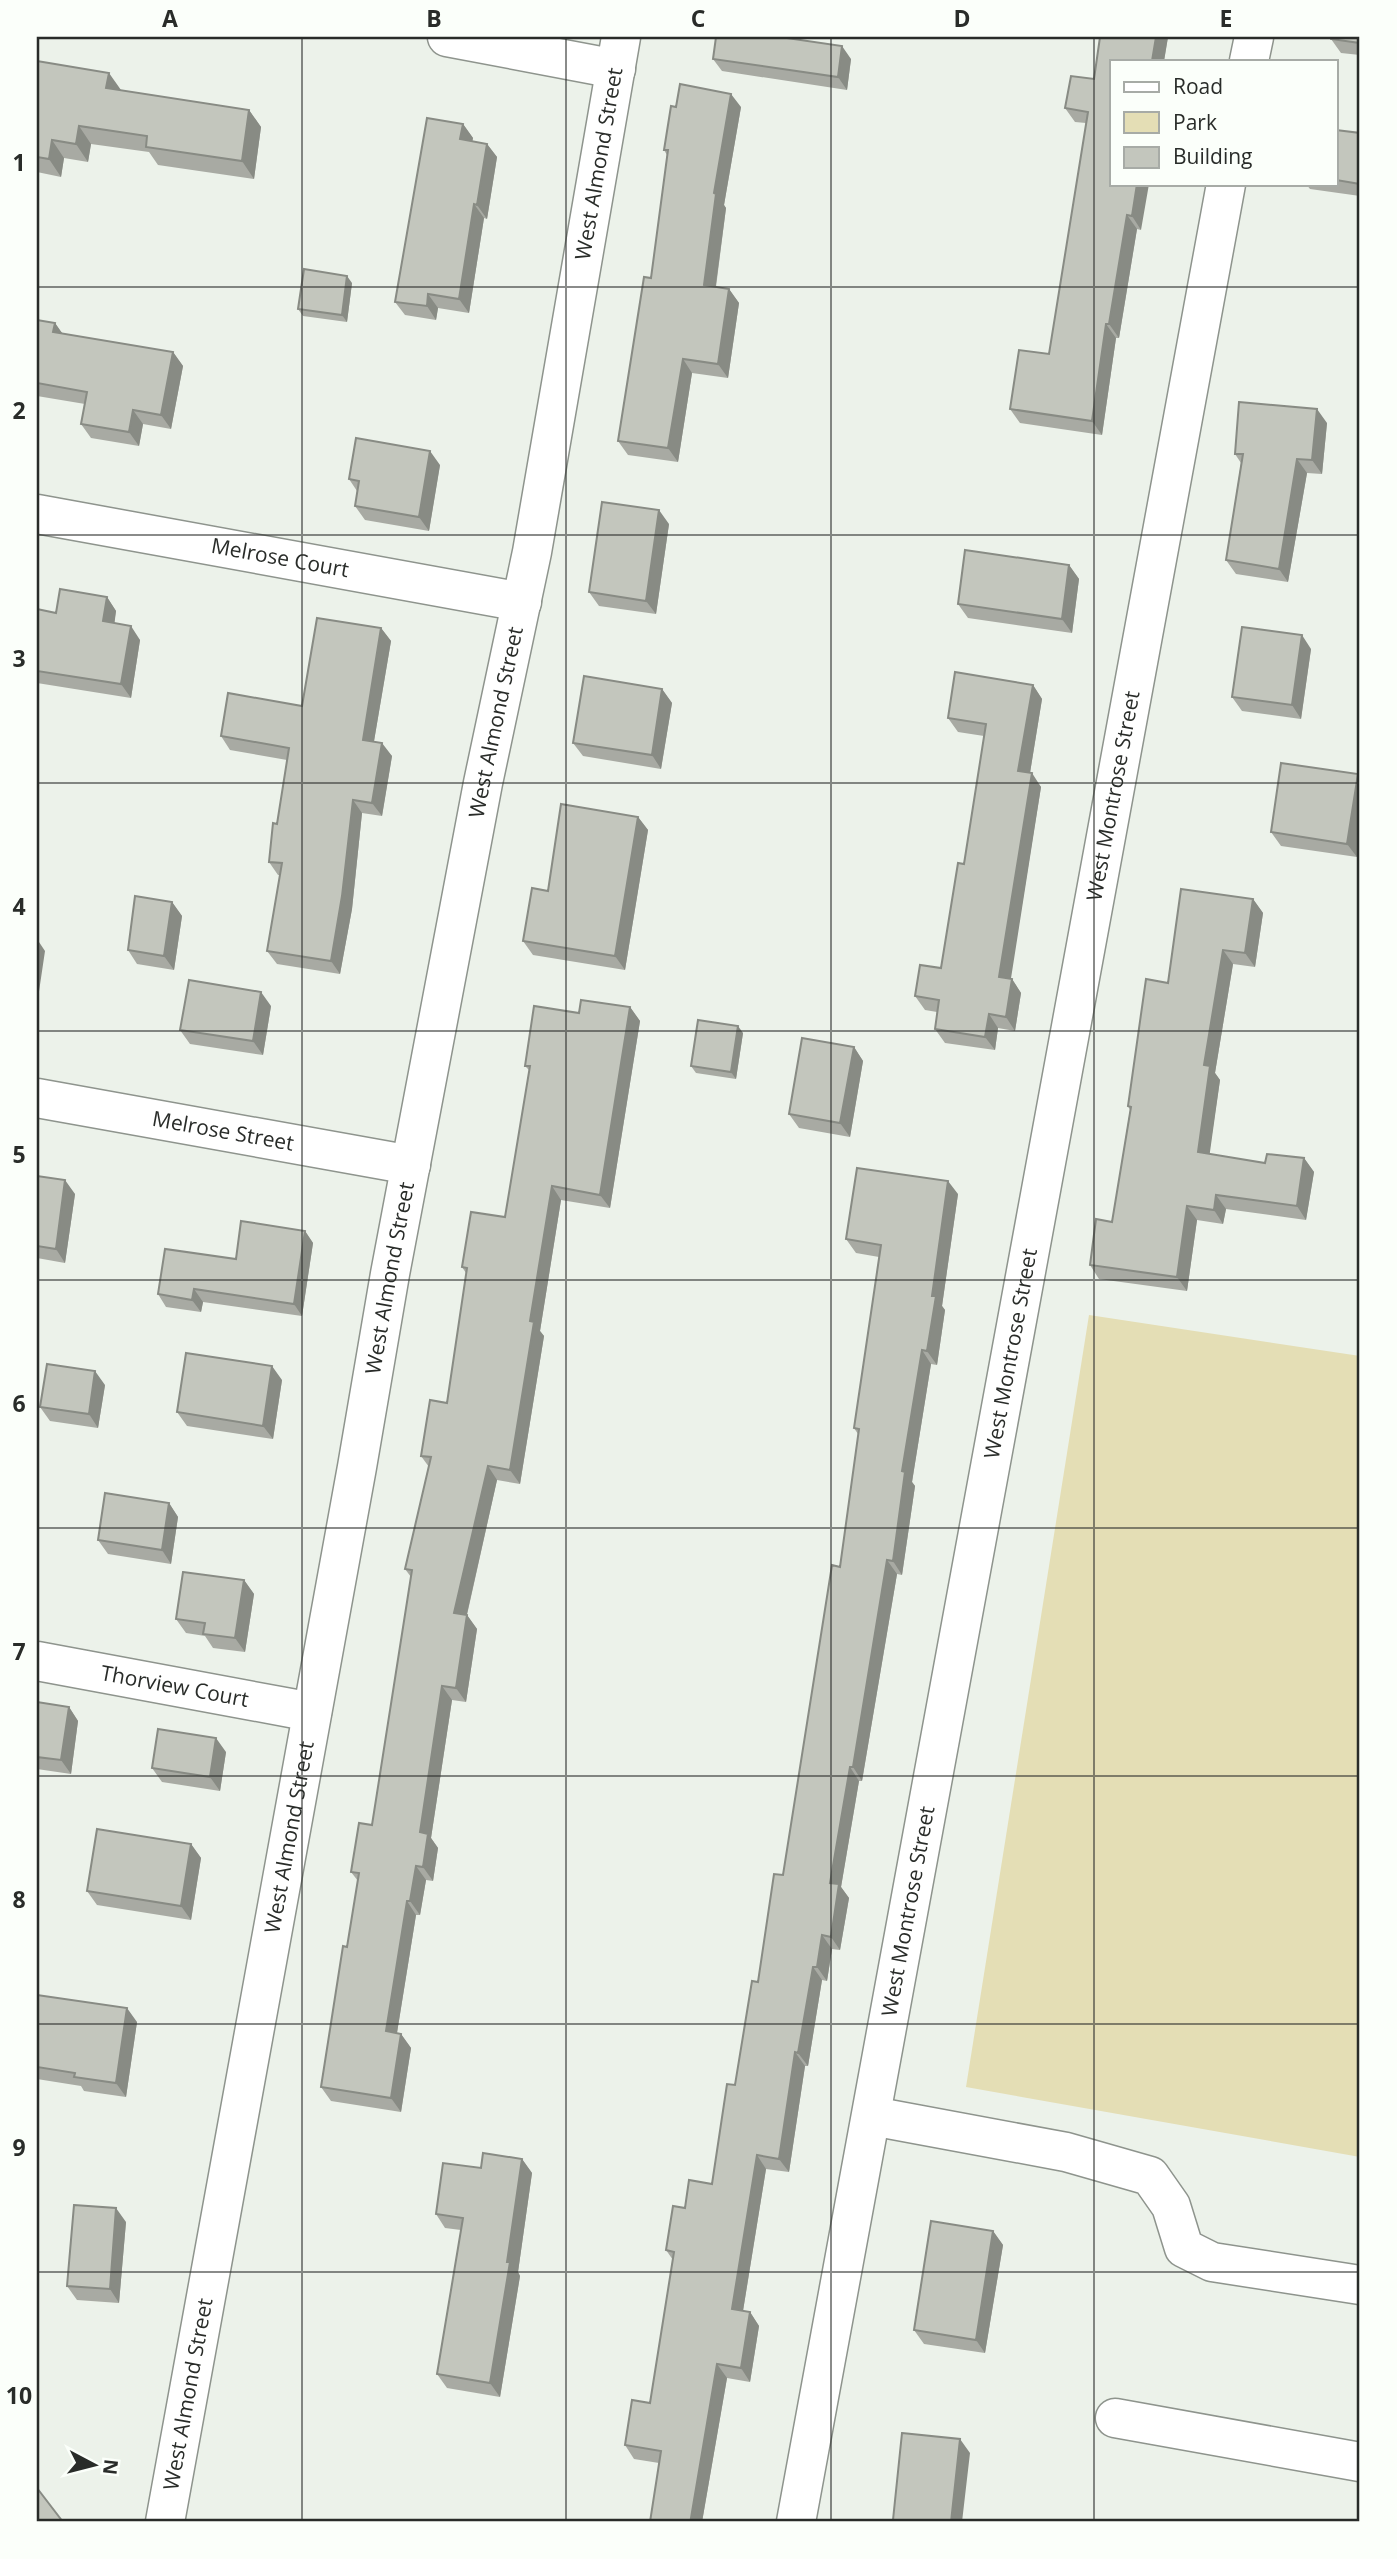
<svg xmlns="http://www.w3.org/2000/svg" width="1397" height="2559" viewBox="0 0 1397 2559" font-family="'Open Sans',sans-serif">
<style>
.park{fill:#e4deb5}
.lines{fill:none;stroke-linecap:round;stroke-linejoin:round}
.minor-casing{stroke:#8e948d;stroke-width:41}
.minor{stroke:#fff;stroke-width:38}
.wall{fill:#a8aaa3}
.shaded-wall{fill:#888b84}
.building{fill:#c3c6bd;stroke:#888b84;stroke-width:2}
.grid{fill:none;stroke:#292c29;stroke-width:2;stroke-opacity:0.55}
.labels{text-anchor:middle;stroke-width:5;stroke-linejoin:round;paint-order:stroke}
.street-label{font-size:21px;fill:#292c29;stroke:#fbfffa}
.neatline{fill:none;stroke:#292c29;stroke-width:2.5}
.grid-label{font-size:23px;text-anchor:middle;font-weight:bold;fill:#292c29}
</style>
<rect width="100%" height="100%" fill="#ecf2ea"/>
<path class="park" d="M1089,1315L1360,1356V2157L966,2087Z"/>
<g class="lines">
<g class="minor-casing">
<g id="minor">
<path d="M447,37L616,69"/>
<path d="M1249,61L1254,37"/>
<path id="s1" d="M37,514L522,602"/>
<path id="s2" d="M37,1098L411,1165"/>
<path id="s3" d="M37,1661L312,1712"/>
<path d="M872,2116L1066,2152L1150,2176L1171,2206L1184,2248L1212,2262L1360,2285"/>
<path d="M1115,2418L1360,2462"/>
<path id="s4" d="M165,2522L357,1467L390,1274L483,783L532,552L621,37"/>
<path id="s5" d="M796,2522L1226,184"/>
</g>
</g>
<use href="#minor" class="minor"/>
</g>
<path class="wall" d="M1100,37H1168L1164,61H1112L1141,230L1137,229L1119,338H1116L1102,435L1020,423L1010,409L1049,354L1086,123L1075,122L1065,108L1094,79Z
M1360,37V55L1341,53L1331,39Z
M713,59H851L847,90L722,71Z
M37,61L121,91L249,110L261,127L254,179L158,165L149,152L91,144L88,162L64,158L61,177L37,172Z
M741,107L724,205L726,208L716,287L729,289L739,303L728,378L692,373L678,462L628,455L618,441L651,278L667,155L664,150Z
M463,124L473,138L472,141L487,144L497,157L487,219L484,218L469,313L438,308L436,320L405,315L395,302Z
M1336,130L1360,133V196L1310,189L1306,184H1336Z
M352,283L347,322L303,316L298,309Z
M37,320L55,323L62,334L173,352L183,366L171,429L143,424L139,446L91,438L81,424L85,404L37,396Z
M1327,423L1322,474L1307,473L1288,582L1236,574L1226,560L1241,463L1235,454Z
M440,465L429,531L365,520L355,506L357,491L349,479Z
M669,524L656,614L599,606L589,592Z
M1069,565L1079,579L1072,633L968,618L958,604Z
M107,597L116,611L114,623L140,640L131,698L37,683V609L56,613Z
M381,628L391,641L374,741L392,756L382,816L362,813L352,909L340,974L277,964L267,951L280,875H278L269,862L277,824L287,760L230,750L221,736L302,706Z
M1311,649L1301,719L1242,711L1232,697Z
M1033,685L1042,699L1030,773L1041,787L1010,979H1012L1021,993L1015,1031L998,1028L995,1050L945,1043L935,1029L937,1012L925,1010L915,996L941,968L964,864L984,736L958,732L948,718Z
M662,689L672,703L661,769L583,756L573,743Z
M1358,774L1360,778V837L1357,857L1281,846L1271,832Z
M638,817L648,830L625,970L533,955L523,941Z
M1253,899L1263,913L1255,967L1233,964L1215,1073L1220,1080L1209,1154L1265,1163L1304,1158L1314,1172L1306,1220L1226,1209L1223,1224L1197,1220L1187,1291L1099,1279L1090,1265L1112,1222L1130,1110L1128,1106L1168,983Z
M172,902L182,916L174,970L137,964L128,950Z
M271,1006L263,1055L190,1044L180,1030Z
M630,1007L640,1021L610,1208L561,1200L540,1331L544,1336L520,1484L497,1480L467,1615L477,1629L466,1702L452,1700L431,1838L438,1848L433,1881L426,1880L420,1915H416L397,2033L401,2034L411,2048L401,2112L331,2101L321,2087L347,1947L358,1881L351,1872L372,1825L411,1577L405,1569L429,1467L421,1456L447,1403L466,1273L462,1267L505,1217L530,1071L525,1066L579,1013Z
M743,1033L736,1079L696,1073L691,1066Z
M854,1047L863,1061L850,1137L799,1128L789,1114Z
M37,1176L75,1194L65,1263L37,1258Z
M958,1194L942,1306L945,1310L937,1365L931,1364L912,1482L915,1486L902,1575L897,1574L862,1781H859L841,1887L849,1898L840,1950L832,1949L827,1981L822,1980L808,2066H805L789,2172L766,2169L743,2311L750,2312L759,2326L750,2382L727,2378L702,2522H650L659,2463L634,2459L625,2445L650,2403L673,2260L666,2250L685,2208L712,2184L783,1875L840,1567L858,1434L854,1428L879,1257L856,1253L846,1239Z
M305,1231L313,1243L302,1316L203,1302L201,1312L166,1307L158,1294L236,1259Z
M282,1380L273,1439L187,1426L177,1412Z
M105,1385L98,1428L50,1421L40,1407Z
M169,1503L178,1517L171,1564L108,1554L98,1540Z
M244,1580L254,1594L245,1652L213,1648L205,1636L186,1633L176,1619Z
M37,1702L69,1707L78,1721L71,1774L37,1769Z
M226,1752L220,1791L162,1782L152,1768Z
M191,1844L201,1858L191,1920L97,1905L87,1891Z
M37,1995L137,2022L126,2097L84,2091L81,2086L37,2079Z
M522,2159L532,2173L518,2272L520,2276L500,2397L447,2388L437,2374L461,2230L445,2228L436,2214L481,2168Z
M126,2222L119,2303L77,2300L67,2286Z
M993,2231L1003,2245L985,2353L924,2344L914,2330Z"/>
<path class="shaded-wall" d="M1156,37H1168L1164,61H1152Z
M842,46L851,59L847,90L838,77Z
M109,73L121,90L106,88Z
M731,94L741,107L724,205L726,208L714,299L704,285L714,193Z
M249,110L261,127L254,179L242,161Z
M463,124L473,138L470,153L460,139Z
M79,126L91,144L88,162L76,144Z
M52,140L64,158L61,177L49,159Z
M487,144L497,157L487,219L477,205Z
M1137,184H1149L1141,230L1132,216Z
M474,204L484,218L469,313L459,299Z
M1127,215L1137,229L1119,338L1109,324Z
M347,276L352,283L347,322L342,315Z
M729,289L739,303L728,378L718,364Z
M428,294L438,308L436,320L427,306Z
M55,323L65,337L53,332Z
M1106,324L1116,338L1102,435L1092,421Z
M173,352L183,366L171,429L161,415Z
M683,359L692,373L678,462L668,448Z
M1317,409L1327,423L1322,474L1312,460Z
M133,410L143,424L139,446L129,432Z
M430,451L440,465L429,531L419,517Z
M1297,459L1307,473L1288,582L1279,569Z
M659,510L669,524L656,614L646,601Z
M1069,565L1079,579L1072,633L1062,619Z
M107,597L116,611L113,635L103,621Z
M131,626L140,640L131,698L121,684Z
M381,628L391,641L372,753L363,740Z
M1302,635L1311,649L1301,719L1292,705Z
M1033,685L1042,699L1028,785L1018,771Z
M662,689L672,703L661,769L652,755Z
M382,743L392,756L382,816L372,803Z
M1032,773L1041,787L1009,991L999,977Z
M1358,774L1360,778V837L1357,857L1347,844Z
M353,800L362,813L352,909L340,974L331,961Z
M638,817L648,830L625,970L615,956Z
M1253,899L1263,913L1255,967L1245,953Z
M172,902L182,916L174,970L164,956Z
M37,939L45,951L37,1005Z
M1223,950L1233,964L1215,1073L1220,1080L1208,1166L1198,1152L1204,1065Z
M1012,979L1021,993L1015,1031L1006,1017Z
M261,992L271,1006L263,1055L253,1041Z
M630,1007L640,1021L610,1208L600,1195Z
M989,1014L998,1028L995,1050L985,1037Z
M738,1026L743,1033L736,1079L731,1072Z
M854,1047L863,1061L850,1137L840,1123Z
M1304,1158L1314,1172L1306,1220L1297,1206Z
M65,1180L75,1194L65,1263L56,1249Z
M948,1181L958,1194L942,1306L945,1310L937,1365L927,1351L932,1296Z
M552,1186L561,1200L540,1331L544,1336L520,1484L510,1470L530,1321Z
M1216,1195L1226,1209L1223,1224L1214,1210Z
M1187,1206L1197,1220L1187,1291L1177,1277Z
M305,1231L313,1243L302,1316L294,1304Z
M194,1289L203,1302L201,1312L192,1300Z
M922,1350L931,1364L912,1482L915,1486L902,1575L893,1561L902,1471Z
M272,1366L282,1380L273,1439L263,1426Z
M95,1371L105,1385L98,1428L89,1414Z
M488,1466L497,1480L464,1627L454,1613Z
M169,1503L178,1517L171,1564L162,1550Z
M887,1560L897,1574L862,1781L853,1767Z
M244,1580L254,1594L245,1652L235,1638Z
M467,1615L477,1629L466,1702L456,1688Z
M442,1686L452,1700L431,1838L438,1848L433,1881L423,1867L420,1832Z
M69,1707L78,1721L71,1774L61,1760Z
M216,1738L226,1752L220,1791L210,1777Z
M850,1767L859,1781L841,1887L849,1898L840,1950L831,1937L830,1883Z
M191,1844L201,1858L191,1920L181,1906Z
M416,1866L426,1880L420,1915L410,1901Z
M407,1901L416,1915L395,2045L386,2031Z
M822,1935L832,1949L827,1981L817,1967Z
M813,1967L822,1980L808,2066L798,2053Z
M127,2008L137,2022L126,2097L116,2083Z
M401,2034L411,2048L401,2112L391,2098Z
M795,2052L805,2066L789,2172L779,2159Z
M757,2155L766,2169L741,2323L732,2309Z
M522,2159L532,2173L518,2272L520,2276L500,2397L490,2383Z
M116,2208L126,2222L119,2303L110,2289Z
M993,2231L1003,2245L985,2353L976,2340Z
M750,2312L759,2326L750,2382L741,2368Z
M717,2364L727,2378L702,2522H693L691,2518Z
M960,2439L970,2453L962,2522H951Z"/>
<path class="building" d="M716,37H780L842,46L838,77L713,59Z
M1100,37H1156L1152,61H1112V184H1137L1132,216L1127,215L1109,324H1106L1092,421L1010,409L1019,350L1049,354L1088,112L1065,108L1071,76L1094,79Z
M1331,37H1360V43L1331,39Z
M37,61L109,73L106,88L249,110L242,161L146,147L147,136L79,126L76,144L52,140L49,159L37,157Z
M680,84L731,94L714,193L716,194L704,285L729,289L718,364L683,359L668,448L618,441L644,277L651,278L668,150H664L671,106L676,107Z
M427,118L463,124L460,139L487,144L477,205L474,204L459,299L428,294L427,306L395,302Z
M1336,130L1360,133V184L1336,180Z
M304,269L347,276L342,315L298,309Z
M37,320L55,323L53,332L173,352L161,415L133,410L129,432L81,424L87,392L37,383Z
M1239,402L1317,409L1312,460L1297,459L1279,569L1226,560L1243,454H1235Z
M356,438L430,451L419,517L355,506L359,481L349,479Z
M602,502L659,510L646,601L589,592Z
M965,550L1069,565L1062,619L958,604Z
M60,589L107,597L103,621L131,626L121,684L37,671V609L56,613Z
M317,618L381,628L363,740L382,743L372,803L353,800L342,896L331,961L267,951L282,863L269,862L273,823L277,824L289,748L221,736L228,693L302,706Z
M1242,627L1302,635L1292,705L1232,697Z
M955,672L1033,685L1018,771L1032,773L999,977L1012,979L1006,1017L989,1014L985,1037L935,1029L939,1000L915,996L920,965L941,968L958,863L964,864L986,724L948,718Z
M584,676L662,689L652,755L573,743Z
M1281,763L1358,774L1347,844L1271,832Z
M561,804L638,817L615,956L523,941L532,888L548,891Z
M1181,889L1253,899L1245,953L1223,950L1204,1065L1210,1066L1198,1152L1265,1163L1267,1154L1304,1158L1297,1206L1216,1195L1214,1210L1187,1206L1177,1277L1090,1265L1096,1219L1112,1222L1131,1107L1128,1106L1146,979L1168,983Z
M135,896L172,902L164,956L128,950Z
M189,980L261,992L253,1041L180,1030Z
M581,1000L630,1007L600,1195L552,1186L530,1321L534,1322L510,1470L488,1466L454,1613L467,1615L456,1688L442,1686L420,1832L428,1834L423,1867L416,1866L410,1901H407L386,2031L401,2034L391,2098L321,2087L343,1946L347,1947L359,1873L351,1872L359,1823L372,1825L412,1570L405,1569L431,1457L421,1456L430,1400L447,1403L467,1268L462,1267L471,1212L505,1217L530,1066H525L534,1006L579,1013Z
M698,1020L738,1026L731,1072L691,1066Z
M802,1038L854,1047L840,1123L789,1114Z
M857,1168L948,1181L932,1296H936L927,1351L922,1350L902,1471L905,1472L893,1561L887,1560L853,1767H850L830,1883L839,1884L831,1937L822,1935L817,1967H813L798,2053L795,2052L779,2159L757,2155L732,2309L750,2312L741,2368L717,2364L691,2518H693V2522H650L661,2451L625,2445L632,2400L650,2403L674,2252L666,2250L673,2206L685,2208L689,2180L712,2184L727,2084L735,2085L752,1981L758,1982L774,1874L783,1875L832,1565L840,1567L859,1429L854,1428L881,1245L846,1239Z
M37,1176L65,1180L56,1249L37,1246Z
M241,1221L305,1231L294,1304L194,1289L192,1300L158,1294L165,1249L236,1259Z
M186,1353L272,1366L263,1426L177,1412Z
M47,1364L95,1371L89,1414L40,1407Z
M105,1493L169,1503L162,1550L98,1540Z
M183,1572L244,1580L235,1638L203,1634L205,1623L176,1619Z
M37,1702L69,1707L61,1760L37,1757Z
M158,1729L216,1738L210,1777L152,1768Z
M97,1829L191,1844L181,1906L87,1891Z
M37,1995L127,2008L116,2083L74,2077L75,2073L37,2067Z
M483,2153L522,2159L507,2262H510L490,2383L437,2374L463,2218L436,2214L443,2163L481,2168Z
M74,2205L116,2208L110,2289L67,2286Z
M931,2221L993,2231L976,2340L914,2330Z
M902,2433L960,2439L951,2522H913L893,2520Z
M37,2488L63,2522H37Z"/>
<path class="grid" d="M302,37V2522M566,37V2522M831,37V2522M1094,37V2522M37,287H1360M37,535H1360M37,783H1360M37,1031H1360M37,1280H1360M37,1528H1360M37,1776H1360M37,2024H1360M37,2272H1360"/>
<g class="labels">
<g class="street-label">
<text dy="7" stroke="none"><textPath href="#s4" startOffset="2398">West Almond Street</textPath></text>
<text dy="7" stroke="none"><textPath href="#s1" startOffset="247">Melrose Court</textPath></text>
<text dy="7" stroke="none"><textPath href="#s4" startOffset="1830">West Almond Street</textPath></text>
<text dy="7" stroke="none"><textPath href="#s5" startOffset="1755">West Montrose Street</textPath></text>
<text dy="7" stroke="none"><textPath href="#s2" startOffset="189">Melrose Street</textPath></text>
<text dy="7" stroke="none"><textPath href="#s4" startOffset="1264">West Almond Street</textPath></text>
<text dy="7" stroke="none"><textPath href="#s5" startOffset="1188">West Montrose Street</textPath></text>
<text dy="7" stroke="none"><textPath href="#s3" startOffset="140">Thorview Court</textPath></text>
<text dy="7" stroke="none"><textPath href="#s4" startOffset="696">West Almond Street</textPath></text>
<text dy="7" stroke="none"><textPath href="#s5" startOffset="621">West Montrose Street</textPath></text>
<text dy="7" stroke="none"><textPath href="#s4" startOffset="130">West Almond Street</textPath></text>
</g>
</g>
<rect width="1397" height="2559" fill="none" stroke="#fbfffa" stroke-width="77"/>
<rect x="1110" y="60" width="228" height="126" fill="#fbfffa" stroke="#a7aba6" stroke-width="2"/>
<rect x="1124" y="82" width="35" height="10" fill="#ffffff" stroke="#a7aba6" stroke-width="2"/>
<text x="1173" y="94" font-size="21" fill="#292c29">Road</text>
<rect x="1124" y="112" width="35" height="21" fill="#e4deb5" stroke="#a7aba6" stroke-width="2"/>
<text x="1173" y="130" font-size="21" fill="#292c29">Park</text>
<rect x="1124" y="147" width="35" height="21" fill="#c3c6bd" stroke="#a7aba6" stroke-width="2"/>
<text x="1173" y="164" font-size="21" fill="#292c29">Building</text>
<g transform="translate(94 2465) rotate(97)" stroke="#fbfffa" stroke-width="5" paint-order="stroke">
<path d="M0-5L12 26L0 18L-12 26Z" fill="#292c29"/>
<text y="-10" font-size="19" font-weight="bold" text-anchor="middle" fill="#292c29">N</text>
</g>
<rect x="38" y="38" width="1320" height="2482" class="neatline"/>
<g class="grid-label">
<text x="170" y="27">A</text>
<text x="434" y="27">B</text>
<text x="698" y="27">C</text>
<text x="962" y="27">D</text>
<text x="1226" y="27">E</text>
<text x="19" y="171">1</text>
<text x="19" y="419">2</text>
<text x="19" y="667">3</text>
<text x="19" y="915">4</text>
<text x="19" y="1163">5</text>
<text x="19" y="1412">6</text>
<text x="19" y="1660">7</text>
<text x="19" y="1908">8</text>
<text x="19" y="2156">9</text>
<text x="19" y="2404">10</text>
</g>
</svg>
